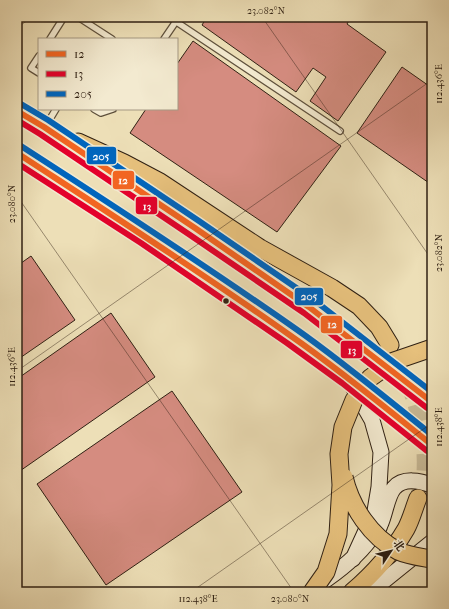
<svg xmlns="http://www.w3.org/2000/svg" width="449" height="609" viewBox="0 0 449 609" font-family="'IM FELL French Canon','Noto Serif SC',serif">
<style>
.building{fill:#d58c80;stroke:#2f2013}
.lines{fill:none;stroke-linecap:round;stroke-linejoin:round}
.primary-tunnel{stroke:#c7b996;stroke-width:17;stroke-dasharray:17 8;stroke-linecap:butt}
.lane-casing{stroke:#5e503c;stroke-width:8}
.secondary-casing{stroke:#2f2013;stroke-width:17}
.primary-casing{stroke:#2f2013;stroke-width:19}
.highway-casing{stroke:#2f2013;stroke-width:22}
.lane{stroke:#f3ead0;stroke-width:5.5}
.secondary{stroke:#f3ead0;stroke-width:15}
.primary{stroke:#e6c07c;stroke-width:17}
.highway{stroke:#e6c07c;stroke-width:20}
.primary-bridge-casing{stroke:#2f2013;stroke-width:19;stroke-linecap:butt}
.primary-bridge{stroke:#e6c07c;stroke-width:17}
.bus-1-casing{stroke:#f3ead0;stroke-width:9}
.bus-2-casing{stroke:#f3ead0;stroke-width:9}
.bus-3-casing{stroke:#f3ead0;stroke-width:9}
.bus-1{stroke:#f26522;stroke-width:6}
.bus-2{stroke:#e4002b;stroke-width:6}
.bus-3{stroke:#0065bd;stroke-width:6}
.ticks{fill:none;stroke:#2f2013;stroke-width:1;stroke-opacity:0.45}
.bus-dot{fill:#2f2013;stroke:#f3ead0;stroke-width:1.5}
.line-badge{stroke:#f3ead0;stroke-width:1.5}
.badge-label{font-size:11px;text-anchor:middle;font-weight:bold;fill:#fff}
.neatline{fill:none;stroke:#2f2013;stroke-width:1.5}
.ticks-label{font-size:10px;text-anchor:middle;fill:#2f2013}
</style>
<rect width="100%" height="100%" fill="#eddfb7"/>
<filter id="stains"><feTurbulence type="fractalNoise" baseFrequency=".005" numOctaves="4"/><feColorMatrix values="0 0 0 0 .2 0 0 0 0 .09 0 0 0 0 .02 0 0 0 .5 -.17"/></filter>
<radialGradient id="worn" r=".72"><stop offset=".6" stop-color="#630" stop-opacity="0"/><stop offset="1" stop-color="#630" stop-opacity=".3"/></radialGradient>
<path class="building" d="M207,17H351L347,24L386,52L338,121L310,101L326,77L313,68L296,92L202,25Z
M193,41L341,146L277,232L130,133L146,109H177V64Z
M402,67L432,88V185L357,133Z
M31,256L75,320L17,360V266Z
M111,313L155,377L17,473V379Z
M172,391L242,492L106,585L37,484Z"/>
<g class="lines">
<path class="primary-tunnel" d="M408,381C419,410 427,442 425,473C424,481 420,490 418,498"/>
<g class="lane-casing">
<path id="lane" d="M78,17L112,39
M169,17L340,131
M50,39L64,17
M164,39L179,17
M39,56L31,68L39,73
M94,109L101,113L113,109
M47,124L56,109"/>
</g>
<g class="secondary-casing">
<path id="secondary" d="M352,385L372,420L381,452L379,487L375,511L353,559
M318,585C338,572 357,557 371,538C374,534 379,530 380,525C385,515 387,496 394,488C403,477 421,481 432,485
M370,592L432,542"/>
</g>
<g class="primary-casing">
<path id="primary" d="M78,142L124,163L160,182L260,248L332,288L359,306L379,327L390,345
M352,592C373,574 392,553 406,529C411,520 414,508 418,498"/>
</g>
<g class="highway-casing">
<path id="highway" d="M17,111L44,127L195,228L309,307L432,402
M17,153L145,236L292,336L347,377L432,445"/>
</g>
<use href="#lane" class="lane"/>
<use href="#secondary" class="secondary"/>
<use href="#primary" class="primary"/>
<use href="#highway" class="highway"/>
<g class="primary-bridge-casing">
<path id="primary-bridge" d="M344,477C351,507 371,537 398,551C409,556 421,557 432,559
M312,592L326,572L338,534L341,485L339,454L343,427L354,400L370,378L394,361L432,348"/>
</g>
<use href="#primary-bridge" class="primary-bridge"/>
<g class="bus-1-casing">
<path id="bus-1" d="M17,111L44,127L195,228L309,307L432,402
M17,153C109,213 201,272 291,336C340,370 386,408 432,445"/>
</g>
<g class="bus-2-casing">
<path id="bus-2" d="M17,120L40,134L190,235L304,313L427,408
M17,163L141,243L287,343L342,383L427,451"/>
</g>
<g class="bus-3-casing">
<path id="bus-3" d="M21,104L48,120L199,221L314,300L432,392
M21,146C114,206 206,266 296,329C343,362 387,399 432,435"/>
</g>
<use href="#bus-1" class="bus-1"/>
<use href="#bus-2" class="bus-2"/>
<use href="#bus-3" class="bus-3"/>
</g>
<path class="ticks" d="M262,17L432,260M17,28L32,17M17,196L294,592M17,371L432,80M191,592L432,423"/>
<circle class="bus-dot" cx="226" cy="301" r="3.5"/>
<g class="line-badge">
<rect x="86" y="146" width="31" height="19" rx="4" fill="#0065bd"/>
<rect x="112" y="170" width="23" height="20" rx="4" fill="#f26522"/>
<rect x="135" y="196" width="23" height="19" rx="4" fill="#e4002b"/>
<rect x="294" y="287" width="30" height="19" rx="4" fill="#0065bd"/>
<rect x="320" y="315" width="23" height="19" rx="4" fill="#f26522"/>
<rect x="340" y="340" width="23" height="19" rx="4" fill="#e4002b"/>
</g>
<g class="badge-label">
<text x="101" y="160">205</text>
<text x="123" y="184">12</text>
<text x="147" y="210">13</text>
<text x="309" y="300">205</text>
<text x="332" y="328">12</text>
<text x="352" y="354">13</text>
</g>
<rect width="449" height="609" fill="none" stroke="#eddfb7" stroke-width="44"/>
<rect x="38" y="38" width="140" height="72" fill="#f3ead0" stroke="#a59984"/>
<rect x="46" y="51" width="20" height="6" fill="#f26522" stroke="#a59984"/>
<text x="74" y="58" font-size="12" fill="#2f2013">12</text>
<rect x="46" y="71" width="20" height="6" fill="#e4002b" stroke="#a59984"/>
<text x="74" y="78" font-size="12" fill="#2f2013">13</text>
<rect x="46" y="91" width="20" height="6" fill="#0065bd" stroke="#a59984"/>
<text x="74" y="98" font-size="12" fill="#2f2013">205</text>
<g transform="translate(391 551) rotate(55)" stroke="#f3ead0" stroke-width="3" paint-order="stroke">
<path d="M0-3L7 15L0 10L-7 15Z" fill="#2f2013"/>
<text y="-6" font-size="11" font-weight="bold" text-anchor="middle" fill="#2f2013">北</text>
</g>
<rect x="22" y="22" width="405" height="565" class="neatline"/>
<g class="ticks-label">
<text x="266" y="14">23.082°N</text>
<text transform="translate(438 84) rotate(-90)" y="4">112.436°E</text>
<text transform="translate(11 204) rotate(-90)" y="4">23.080°N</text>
<text transform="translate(438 253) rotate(-90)" y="4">23.082°N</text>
<text transform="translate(11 367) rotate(-90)" y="4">112.436°E</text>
<text transform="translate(438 427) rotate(-90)" y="4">112.438°E</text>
<text x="198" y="602">112.438°E</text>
<text x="290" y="602">23.080°N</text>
</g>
<rect width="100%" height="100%" filter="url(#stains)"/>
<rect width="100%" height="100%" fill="url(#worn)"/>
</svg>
